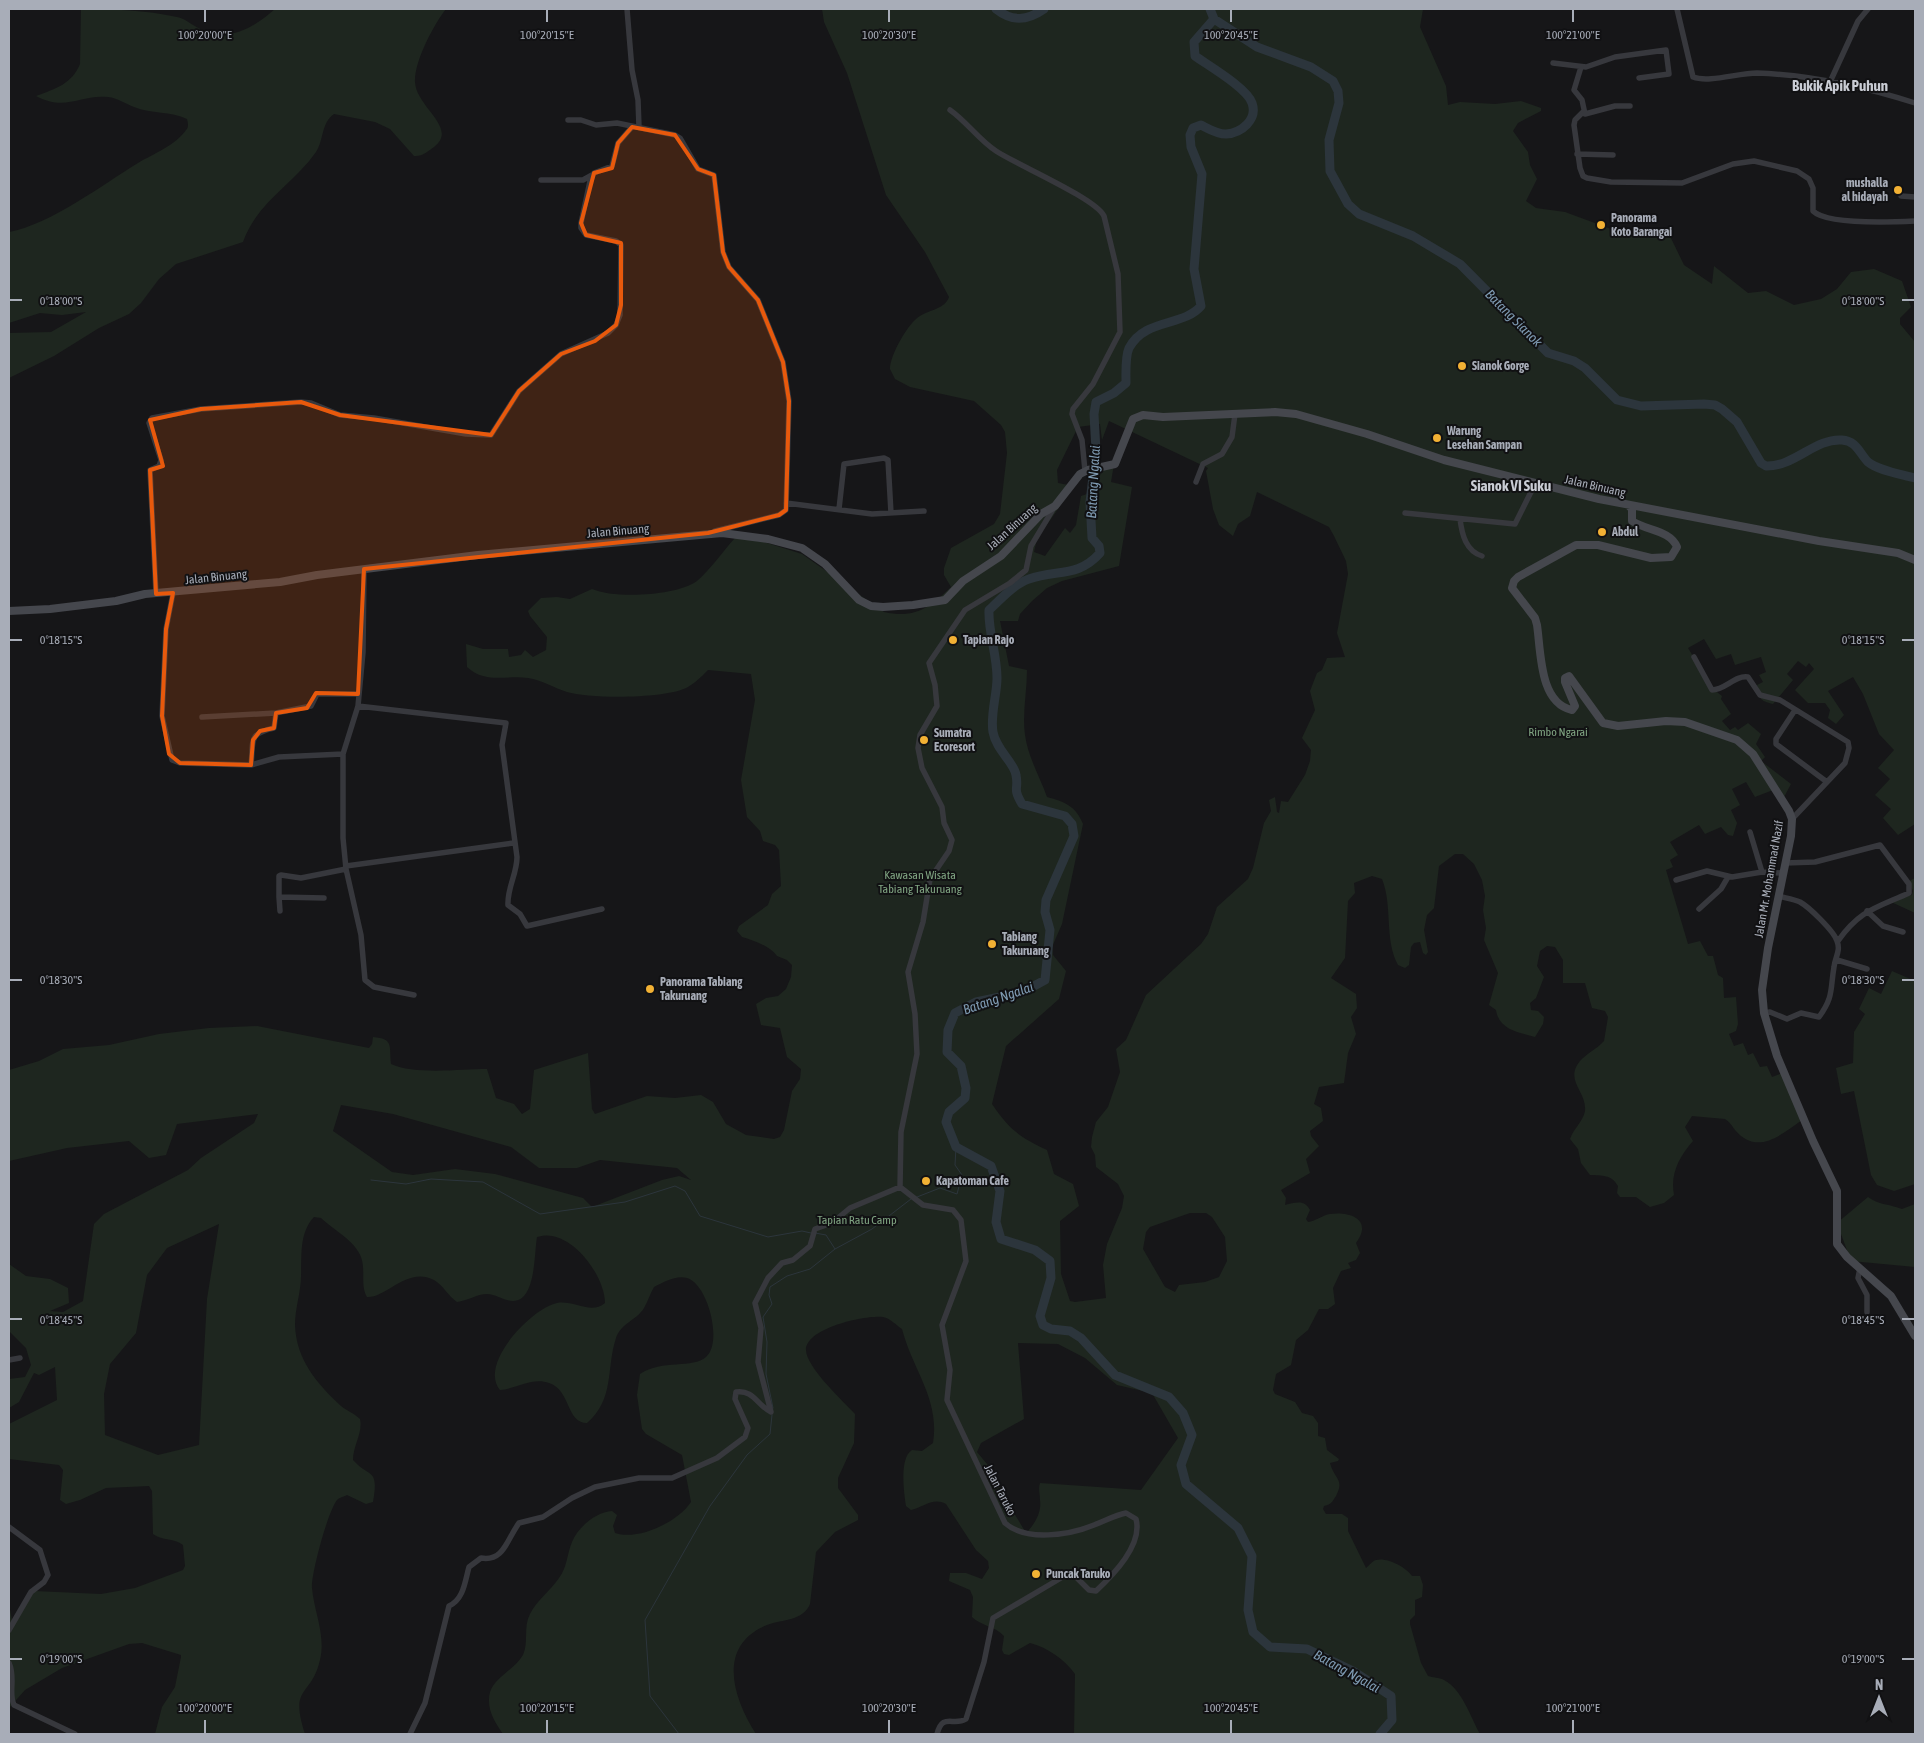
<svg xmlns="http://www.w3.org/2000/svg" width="1924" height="1743" viewBox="0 0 1924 1743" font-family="'Asap Condensed',sans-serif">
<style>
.green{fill:#1e261f;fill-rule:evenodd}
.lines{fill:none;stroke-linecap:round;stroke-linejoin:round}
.stream{stroke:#2c353c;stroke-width:1}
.river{stroke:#2c353c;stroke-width:9}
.street{stroke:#37383d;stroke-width:5.5}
.secondary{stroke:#45474d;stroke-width:8}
.marked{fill:#e8590c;fill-opacity:0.2;stroke:#e8590c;stroke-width:4;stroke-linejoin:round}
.ticks{fill:none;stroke:#a8adb8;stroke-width:2}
.poi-dot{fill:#f2b134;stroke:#111113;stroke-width:2}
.labels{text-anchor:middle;stroke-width:4;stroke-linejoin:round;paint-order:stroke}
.poi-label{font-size:12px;font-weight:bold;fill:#a8adb8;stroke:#111113;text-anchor:start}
.street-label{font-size:12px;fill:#a8adb8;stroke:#111113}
.park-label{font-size:12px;fill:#7fa381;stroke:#111113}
.water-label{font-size:14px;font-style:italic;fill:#7f9bb3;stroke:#111113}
.quarter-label{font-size:15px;font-weight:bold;fill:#c9ccd4;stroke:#111113}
.ticks-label{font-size:12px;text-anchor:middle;fill:#a8adb8;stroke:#111113;stroke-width:4;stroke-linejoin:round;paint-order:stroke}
</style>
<rect width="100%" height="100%" fill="#161618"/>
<path class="green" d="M81,9C114,9 145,10 177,17C187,19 195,28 205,31C231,42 257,25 275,9H446C434,24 414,62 415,82C416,107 459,128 434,147C428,151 422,157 414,156L390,129L375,122L334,114C321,123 324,140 316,152C293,185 257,202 243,242L176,264L159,279L141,303L129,314L99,328L54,356L9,378V333L51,332L86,312L62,315L40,313L9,323V232C51,224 102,185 138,163C153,154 176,145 186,130C189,127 188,123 187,119C171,111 151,114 134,107C126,104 117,98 108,97C80,94 66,112 36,96C55,89 72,84 80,64Z
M822,9H1423L1420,27L1446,86L1448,105L1460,102L1495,104L1521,101L1541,108V111L1518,123L1513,131L1528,152L1530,165L1537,179L1526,201L1536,208L1565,212L1611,229L1667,230L1684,265L1712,284L1714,266L1748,293L1766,291L1794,305L1821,299L1837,289L1851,272L1874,269L1902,281L1911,307L1900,318V324L1915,342V824L1898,835L1883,818L1891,809L1875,795L1890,779L1878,768L1894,750L1879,734L1863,694L1853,677L1828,691L1844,715L1836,724L1828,718L1830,710L1825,703H1808L1795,690L1814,669L1809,663L1806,667L1798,661L1787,674L1793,680L1773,704C1760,701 1758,698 1757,685L1763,682L1759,675L1766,672L1761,657L1735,665L1731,654L1716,659L1704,639L1688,648L1713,689L1722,696L1721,699L1731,714L1722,721L1730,730L1735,727L1738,730L1748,723L1761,734L1756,744L1765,757L1761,761L1791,784L1783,799L1773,790L1755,797L1746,782L1732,789L1740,805L1731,810L1737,823L1733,836L1728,835L1721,827L1705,834L1699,825L1670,842L1678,855L1670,860L1673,867L1666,870L1688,944L1700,941L1708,956H1713L1718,975L1723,978L1724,998L1736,997L1738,1024L1736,1031L1729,1034L1734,1046L1743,1043L1748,1055L1753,1053L1760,1067L1767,1066L1772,1077L1785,1072L1802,1120C1781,1135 1757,1156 1735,1130C1732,1126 1730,1122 1725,1119L1692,1116L1685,1127L1693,1141C1679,1157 1670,1174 1674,1195L1664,1203L1650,1207L1636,1197H1620L1617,1193L1618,1186C1611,1174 1602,1176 1590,1175L1581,1163L1578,1149L1570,1139C1573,1129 1583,1122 1585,1111C1587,1091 1564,1081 1580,1061C1587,1053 1597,1049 1604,1041L1608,1017L1605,1011L1592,1008L1585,983H1563V960L1555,947L1547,946L1540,951L1537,966L1544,977L1536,998L1530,1003L1531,1010L1538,1011L1544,1017L1543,1024L1535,1037C1518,1032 1499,1030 1496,1010L1489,1005L1498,973L1484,940L1486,928L1483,910L1485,896L1482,880L1474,864L1463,854H1455L1439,866L1434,908L1427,915L1424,930L1428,952L1426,955L1423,953L1420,942L1414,943L1411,947L1409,965L1405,968L1398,965C1384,939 1393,906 1382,879L1372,876L1354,883L1355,893L1348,901L1345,958L1331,978L1356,994L1357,1008L1351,1017L1356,1034L1348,1053L1344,1083L1319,1087L1314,1104L1321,1108L1323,1121L1310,1131L1311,1136L1319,1146L1306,1159L1310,1173L1281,1190L1286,1198L1285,1205C1295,1203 1304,1199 1310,1210L1306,1219L1308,1222C1316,1221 1323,1215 1330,1214C1351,1211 1373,1220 1356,1243L1360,1253L1356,1260L1348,1263L1351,1268L1341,1271L1333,1288L1335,1304L1328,1309H1319L1308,1330L1296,1340L1291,1365L1276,1374L1273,1390L1275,1394L1295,1402L1302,1413L1313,1416L1318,1423V1436L1325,1438L1327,1450L1339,1459L1338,1461L1330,1463C1334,1479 1345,1479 1336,1496C1332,1502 1332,1504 1324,1506L1323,1509L1326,1514H1342L1348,1518V1531L1366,1568C1369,1566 1372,1561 1376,1560C1387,1557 1406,1567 1412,1576H1420L1423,1585L1422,1597L1415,1600V1615L1410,1620V1624L1421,1663L1428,1676C1433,1678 1439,1677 1444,1680C1462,1689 1471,1718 1480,1734H1074L1075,1674C1065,1660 1047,1647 1030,1643L1009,1655L1004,1654L1002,1650L1004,1636C995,1626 981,1626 972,1617L973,1597L970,1590L949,1581L950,1573H966L982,1579L989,1568L988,1561L976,1550L946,1504C933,1497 924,1507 911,1510L906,1506C904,1493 899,1458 912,1450L922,1451L933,1443C940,1399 913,1371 902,1329C896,1325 890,1318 883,1317C865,1315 806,1328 806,1350C806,1367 843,1401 855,1414L854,1443L838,1478V1488L858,1515V1520L835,1532L816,1552L810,1604C803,1621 783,1619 767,1625C716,1646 733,1698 756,1734H503C494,1721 486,1708 490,1692C495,1677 515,1669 523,1655C529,1642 523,1627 530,1614C537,1600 550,1591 559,1578C567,1568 567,1554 572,1542C578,1527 596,1512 612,1511L617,1515L613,1526L615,1533C638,1541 678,1522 691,1502L682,1455L646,1434L642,1429L637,1395L640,1374C662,1359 693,1369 706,1357C723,1343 708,1284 687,1278C676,1275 664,1282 654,1287C650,1294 648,1301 644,1308C637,1320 621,1323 616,1338C606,1368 615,1399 587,1423C566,1423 571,1390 549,1383C532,1377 516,1389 500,1390C478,1364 532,1308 557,1303C574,1300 591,1315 605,1303C605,1275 569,1226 537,1237C534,1254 536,1301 513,1301C504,1301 496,1294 487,1294C477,1294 467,1301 457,1302C448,1296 443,1285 434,1280C407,1266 387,1298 367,1297C360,1285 366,1270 361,1257C355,1241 334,1230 321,1218L314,1217C299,1233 302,1255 301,1276C301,1292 295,1308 295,1325C296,1359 317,1384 341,1406C347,1411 354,1413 360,1419C363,1433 353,1445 353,1460C370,1479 379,1467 373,1502L366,1504L347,1495C343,1497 340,1497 337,1500C328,1511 311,1574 312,1588C314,1612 326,1635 320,1660C311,1698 289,1685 305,1734H155L162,1707L175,1687L181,1657V1655L142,1643L129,1644L62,1668L25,1690L9,1708V1604L13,1626L34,1591L101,1594L135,1588L183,1570L185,1566L183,1545C174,1538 163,1541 153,1534L152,1491L149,1486L106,1488L80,1500L66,1504L60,1500L63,1470L59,1465L9,1459V1424L57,1400L55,1367L39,1375L34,1373L19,1402L9,1408V1379L25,1377L31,1365L26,1348L9,1331V1264L26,1276L50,1279L68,1288L69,1303L50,1311L63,1312L83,1301L94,1224L104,1214L188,1170L201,1158L254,1123L258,1114L177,1124L166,1155L149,1158L129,1141L67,1148L9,1161V1070L39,1061L63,1049L109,1045L159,1034L209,1028L257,1026L369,1048L372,1044L373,1037C394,1039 389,1045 391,1064C414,1075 461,1069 487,1069L496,1098L514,1104L522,1114L530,1109L534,1070L588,1053L592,1109L595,1114L647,1096L675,1098L701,1095L713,1102L726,1124L746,1135L774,1139L780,1137L784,1130L792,1091L800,1079L801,1069L787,1057L780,1028L761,1025L756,1004L766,998L778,996L786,989L791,977L792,965L787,960L777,956C770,946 753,940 742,937L737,931L739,926L768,905L772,894L781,886L779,850L775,845L763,841L760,831L747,817L741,780L755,700L751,674L708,670C702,676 695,683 688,687C667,699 590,699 567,692C554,688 542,680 528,678C506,675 485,684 467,667L466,644L483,649H508L509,657L521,655L525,650L533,657L546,650L547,637L530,616L528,611L541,598L557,597L570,599L592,589C615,599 676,596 697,581C711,569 723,551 735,538L764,542L802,554L884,612C916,619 930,607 951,587L944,575V568L951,548L994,524L1000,514L1007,453L1005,432L1001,425L974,401L910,387L895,379L890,369C890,355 908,323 920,316C929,310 945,309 949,297L925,252L886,195L847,73L824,22ZM1109,421L1208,468L1206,471L1213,509L1219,525L1233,536L1238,524L1250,516L1257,492L1329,527L1334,536L1346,561L1348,574L1337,633L1345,657L1327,658L1322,670L1317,673L1310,691L1315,710L1302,738L1311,750L1310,761L1305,775L1288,802L1281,801L1279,813L1277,812L1275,797L1269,800L1271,811L1264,823L1253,868L1248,879L1217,907L1208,934L1201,944L1146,995L1126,1040L1116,1049L1120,1072L1108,1107L1096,1122L1092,1137L1091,1147L1095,1155L1096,1167L1118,1184L1124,1196L1122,1208L1107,1244L1103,1265L1106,1298L1075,1302L1070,1301L1061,1274L1060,1221L1079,1206L1073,1184L1054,1174L1047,1150C1019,1137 1009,1129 992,1104L1006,1046L1059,999L1066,971L1053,955L1052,947L1062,924L1083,824C1076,806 1065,802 1047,797C1040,777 1028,757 1025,735C1022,714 1027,692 1027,670L1009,666L1000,621H1018L1020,614L1032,601L1047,588L1062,581L1119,566L1132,487L1111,482L1114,464L1095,469L1090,493L1081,496L1076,525L1070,533L1065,528L1045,556L1034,552L1037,539L1074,486L1058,483L1057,470L1078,427L1100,424L1102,440ZM341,1105L393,1114L511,1147L539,1168H577L600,1160L677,1168L691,1180L679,1176L662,1180L592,1207L583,1198L495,1174L455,1169L413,1175L392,1172L333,1131ZM1190,1213H1206L1212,1217L1225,1237L1227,1261L1219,1277L1205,1282L1179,1285L1175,1292L1165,1287L1143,1249L1146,1232L1150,1227ZM219,1224L207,1299L199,1445L158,1455L105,1435L104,1394L110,1364L136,1333L147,1275L167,1248ZM1018,1343L1058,1344L1085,1358L1117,1385L1152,1393L1178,1438L1141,1490L1040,1483C1038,1489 1040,1493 1040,1500C1042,1513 1034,1525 1026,1533L1008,1503L992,1470L977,1452L981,1443L1024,1419Z
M1915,878V913L1889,901L1898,897L1912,895L1913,891L1909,881Z
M1892,971L1915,981V1184L1894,1191L1877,1185L1871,1175L1854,1091L1841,1094L1836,1068L1853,1063L1854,1032L1865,1014L1859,1009L1869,988L1881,994Z
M1868,1197C1878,1205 1890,1204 1902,1209L1915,1204V1267L1851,1261L1837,1223Z"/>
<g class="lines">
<path class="stream" d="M371,1180L406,1184L431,1179L483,1182L540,1214L625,1202L675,1186L685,1191L700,1216L768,1237L802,1231L811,1233
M917,1197L940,1188L957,1194L962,1175L955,1165L956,1147
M815,1233L826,1235L835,1249L872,1229L911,1199
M773,1408L766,1374L767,1342L763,1317L772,1304L769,1295L770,1287L787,1276L810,1269L835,1249
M679,1734L650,1696L645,1620L710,1506L747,1455L770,1434L772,1415"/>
<path class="river" d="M996,9C1012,22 1027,21 1044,9
M1210,9L1214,19L1257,47L1311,67L1333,81L1338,91L1339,103L1329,140L1330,171L1348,204L1359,214L1413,236L1460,264L1548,353L1574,361L1585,368L1617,400L1641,406L1704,404L1715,405L1722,409L1737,422L1761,463L1766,466C1794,467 1815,438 1842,440C1857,441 1859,453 1868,462C1879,471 1901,474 1915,478
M1214,19L1194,42L1195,56C1209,66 1247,88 1252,103C1258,120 1241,133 1226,134C1217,134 1209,129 1201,125L1193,128L1190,135L1191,147L1202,174L1194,269L1201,306C1183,327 1145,318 1129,348C1125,357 1126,373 1126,383L1114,393L1096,402L1094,414L1096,451L1090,502L1092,538L1099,546L1100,553C1078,578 1056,569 1029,579C1014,584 1001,599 989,610C988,632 997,654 997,678C997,695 990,715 993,732C996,750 1014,762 1016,775C1019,790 1012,787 1022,804L1065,816L1072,824L1074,836L1046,900L1045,912L1050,930L1045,980L1023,992L976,1002L955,1013L948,1030L947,1052L961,1066L966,1088L965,1098L949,1112L946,1122L956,1147L991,1166L1000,1191L996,1222L1001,1239L1035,1250L1050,1261L1051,1278L1040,1316L1043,1325L1051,1329L1070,1331L1081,1338L1115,1375L1169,1397L1183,1413L1192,1435L1181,1465L1186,1484L1238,1528L1252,1556L1248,1610L1253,1632L1270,1647L1307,1649L1353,1671L1391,1696L1392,1720L1380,1734"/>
<path class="street" d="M627,9L632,70L638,100L639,127
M1677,9L1693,77C1709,83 1738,73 1757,73C1810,75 1865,87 1915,103
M1553,63L1586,67L1615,57L1666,50L1669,74L1639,78
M1581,67L1574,90L1582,100L1585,114L1615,106H1630
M1830,82L1858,21L1868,9
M950,110C967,122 979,140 996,151C1017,165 1095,198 1104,216L1118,274L1120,332L1093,384L1073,409L1072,414L1082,440L1085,471
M1583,112L1575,120L1574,125L1580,168L1583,176L1587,178L1611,182L1682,183L1733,164L1754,161L1797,171L1809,179L1813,188V211C1827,225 1894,222 1915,221
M568,120H581L596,125L617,123L675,135L680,138L698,169L714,175L723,252L729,267L758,300L783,362L789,401L786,510L779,515L715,531
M1577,154L1613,155
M541,180H583L592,175
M1901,196L1915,197
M1196,482L1203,464L1222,454L1232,437L1235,414
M786,503L872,514L924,511
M839,509L844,464L884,458L888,460L891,513
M1405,513L1515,524L1535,484
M1460,519C1462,535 1466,551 1482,556
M364,569L363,652L358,706L343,754V838L346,869L361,935L365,980L374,987L414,995
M173,593L166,629L162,716L172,760L180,763L251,765L279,757L343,754
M156,594L150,470L159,466L161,460L149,423L152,418L201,409L301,402L311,403L340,415L374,418L466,434L491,435L519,391L561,354L608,333L616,325L620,315L621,245L616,241L586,235L581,228V223L590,181L594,173L612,166L618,143L632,127
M1694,657L1712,690C1725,690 1735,675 1748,677L1760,695L1780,700L1848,742L1849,748L1845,763L1792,819
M358,706L506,723L502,745L517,857C517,874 507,888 508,905L520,914L527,926L602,909
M1795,710L1776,739V744L1827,782
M202,717L276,713L311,706L317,694H358
M251,765C254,741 247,734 274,728L276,713
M1750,832L1762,872
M1785,863L1815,862L1880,845L1909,884V893C1876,908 1860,910 1838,941
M346,866L513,843
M1676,880L1707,871L1732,877L1762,872L1782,873
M279,897V876L281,875L301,878L346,869
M1699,909L1721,889L1728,877
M280,911L279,897L324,898
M1867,911L1883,926L1903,932
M1837,960L1867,969
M1764,1013L1770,1012L1787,1019L1801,1013L1819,1017C1834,996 1830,990 1834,967C1835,957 1841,951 1837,941C1834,931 1809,907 1800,902C1793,899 1785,898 1778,896
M1860,1268L1858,1278L1867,1295V1312
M9,1360L20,1358
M9,1527L40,1550L48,1575L44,1582L31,1592L9,1630
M9,1663C16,1678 8,1693 14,1705L75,1734
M410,1734L425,1703L449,1606C464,1599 465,1581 469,1567L481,1558C504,1562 507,1539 519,1523L543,1517L572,1498L595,1487L639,1478H672L717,1458L745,1437L748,1428L735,1399L736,1392C753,1389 758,1406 771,1412L758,1362L761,1328L755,1303L768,1278L782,1263L793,1260L810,1246L815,1229L832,1223L850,1208L900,1187
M937,1734C943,1712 953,1727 966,1719L984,1662L993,1618L1066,1575L1075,1576L1089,1590L1096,1591C1113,1575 1143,1545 1136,1519L1126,1513C1115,1515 1105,1521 1094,1525C1070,1535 1026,1542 1005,1523L947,1400L950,1370L942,1325L966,1261L961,1220L953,1210L923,1205L900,1187L901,1132L917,1054L915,1014L908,972L923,922L930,879L949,851L952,840L944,823L942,807L922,768L918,748L920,735L937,706L935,685L929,663L965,610L1010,583L1026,570L1031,546L1055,506"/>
<path class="secondary" d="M1628,505L1632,509V521C1647,531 1670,530 1677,547L1671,557L1651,558L1598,545H1576L1518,577L1514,581L1512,588L1535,618L1537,625C1541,651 1539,703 1572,710L1575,706L1565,682V678L1569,676L1603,723L1618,726L1666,721L1685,722L1737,740L1753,754L1789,811L1792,819L1791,836L1768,948L1762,990L1764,1013L1777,1056L1813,1141L1837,1191V1244L1847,1257L1891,1296L1915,1336
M9,611L50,609L116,601L145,594L280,582L317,575L478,555L722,533L768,539L802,548L825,564L859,600L871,606L883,607L913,605L945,600L963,581L1001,556L1041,514L1055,506L1080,474L1088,470L1115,464L1133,419L1143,415L1163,417L1275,412L1296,414L1367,434L1444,460L1599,499L1819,541L1898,553L1915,560"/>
</g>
<path class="marked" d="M632,127L675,135L698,169L714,175L723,252L729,267L758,300L783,362L789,401L786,510L779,515L708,533L364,569L358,694L316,693L307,708L276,713L274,728L260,731L253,740L251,765L180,763L169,754L162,716L166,629L173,593L156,594L150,470L163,466L150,420L201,409L301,402L340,415L491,435L519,391L561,354L595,341L616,325L621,305V243L586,235L581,223L594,173L612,168L618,143Z"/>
<path class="ticks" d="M205,10V22M547,10V22M889,10V22M1231,10V22M1573,10V22M10,300H22M1902,300H1914M10,640H22M1902,640H1914M10,980H22M1902,980H1914M10,1319H22M1902,1319H1914M10,1659H22M1902,1659H1914M205,1720V1733M547,1720V1733M889,1720V1733M1231,1720V1733M1573,1720V1733"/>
<g class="poi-dot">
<circle cx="1898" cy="190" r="5"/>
<circle cx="1601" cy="225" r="5"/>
<circle cx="1462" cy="366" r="5"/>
<circle cx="1437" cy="438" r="5"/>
<circle cx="1602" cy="532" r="5"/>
<circle cx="953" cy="640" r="5"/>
<circle cx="924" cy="740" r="5"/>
<circle cx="992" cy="944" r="5"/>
<circle cx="650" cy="989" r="5"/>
<circle cx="926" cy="1181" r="5"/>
<circle cx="1036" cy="1574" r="5"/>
</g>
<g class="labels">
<g class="poi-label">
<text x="1888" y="187" text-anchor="end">mushalla<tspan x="1888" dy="14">al hidayah</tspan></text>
<text x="1611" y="222">Panorama<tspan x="1611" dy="14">Koto Barangai</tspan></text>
<text x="1472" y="370">Sianok Gorge</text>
<text x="1447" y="435">Warung<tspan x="1447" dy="14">Lesehan Sampan</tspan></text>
<text x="1612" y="536">Abdul</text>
<text x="963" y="644">Tapian Rajo</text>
<text x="934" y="737">Sumatra<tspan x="934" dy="14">Ecoresort</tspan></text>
<text x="1002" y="941">Tabiang<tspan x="1002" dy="14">Takuruang</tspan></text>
<text x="660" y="986">Panorama Tabiang<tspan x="660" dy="14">Takuruang</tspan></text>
<text x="936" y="1185">Kapatoman Cafe</text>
<text x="1046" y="1578">Puncak Taruko</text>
</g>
<g class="street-label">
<text transform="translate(1595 486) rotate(13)" y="4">Jalan Binuang</text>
<text transform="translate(1012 527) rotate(-42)" y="4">Jalan Binuang</text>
<text transform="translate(618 531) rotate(-5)" y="4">Jalan Binuang</text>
<text transform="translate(216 577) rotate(-6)" y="4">Jalan Binuang</text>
<text transform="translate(1769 879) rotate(-80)" y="4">Jalan Mr. Mohammad Nazif</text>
<text transform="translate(1000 1490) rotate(63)" y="4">Jalan Taruko</text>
</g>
<g class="park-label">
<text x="1558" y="736">Rimbo Ngarai</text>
<text x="920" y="879">Kawasan Wisata<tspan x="920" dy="14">Tabiang Takuruang</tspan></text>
<text x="857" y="1224">Tapian Ratu Camp</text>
</g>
<g class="water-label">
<text transform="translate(1514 318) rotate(45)" y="5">Batang Sianok</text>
<text transform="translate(1093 482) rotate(-87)" y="5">Batang Ngalai</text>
<text transform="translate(998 998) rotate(-19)" y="5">Batang Ngalai</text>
<text transform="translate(1347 1671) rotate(29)" y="5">Batang Ngalai</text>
</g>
<g class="quarter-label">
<text x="1840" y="91">Bukik Apik Puhun</text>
<text x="1511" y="491">Sianok VI Suku</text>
</g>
</g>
<g class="ticks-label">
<text x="205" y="39">100°20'00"E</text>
<text x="547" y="39">100°20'15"E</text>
<text x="889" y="39">100°20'30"E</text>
<text x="1231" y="39">100°20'45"E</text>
<text x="1573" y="39">100°21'00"E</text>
<text x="61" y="305">0°18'00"S</text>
<text x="1863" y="305">0°18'00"S</text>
<text x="61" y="644">0°18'15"S</text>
<text x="1863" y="644">0°18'15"S</text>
<text x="61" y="984">0°18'30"S</text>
<text x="1863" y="984">0°18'30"S</text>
<text x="61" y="1324">0°18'45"S</text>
<text x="1863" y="1324">0°18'45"S</text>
<text x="61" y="1663">0°19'00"S</text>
<text x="1863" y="1663">0°19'00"S</text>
<text x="205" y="1712">100°20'00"E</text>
<text x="547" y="1712">100°20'15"E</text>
<text x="889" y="1712">100°20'30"E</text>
<text x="1231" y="1712">100°20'45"E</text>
<text x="1573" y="1712">100°21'00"E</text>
</g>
<rect width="1924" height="1743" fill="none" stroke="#a8adb8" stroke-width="20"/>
<g transform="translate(1879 1698)" stroke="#111113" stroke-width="4" paint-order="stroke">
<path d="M0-4L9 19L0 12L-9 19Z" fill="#a8adb8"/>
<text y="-8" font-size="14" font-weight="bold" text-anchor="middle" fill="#a8adb8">N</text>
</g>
</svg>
